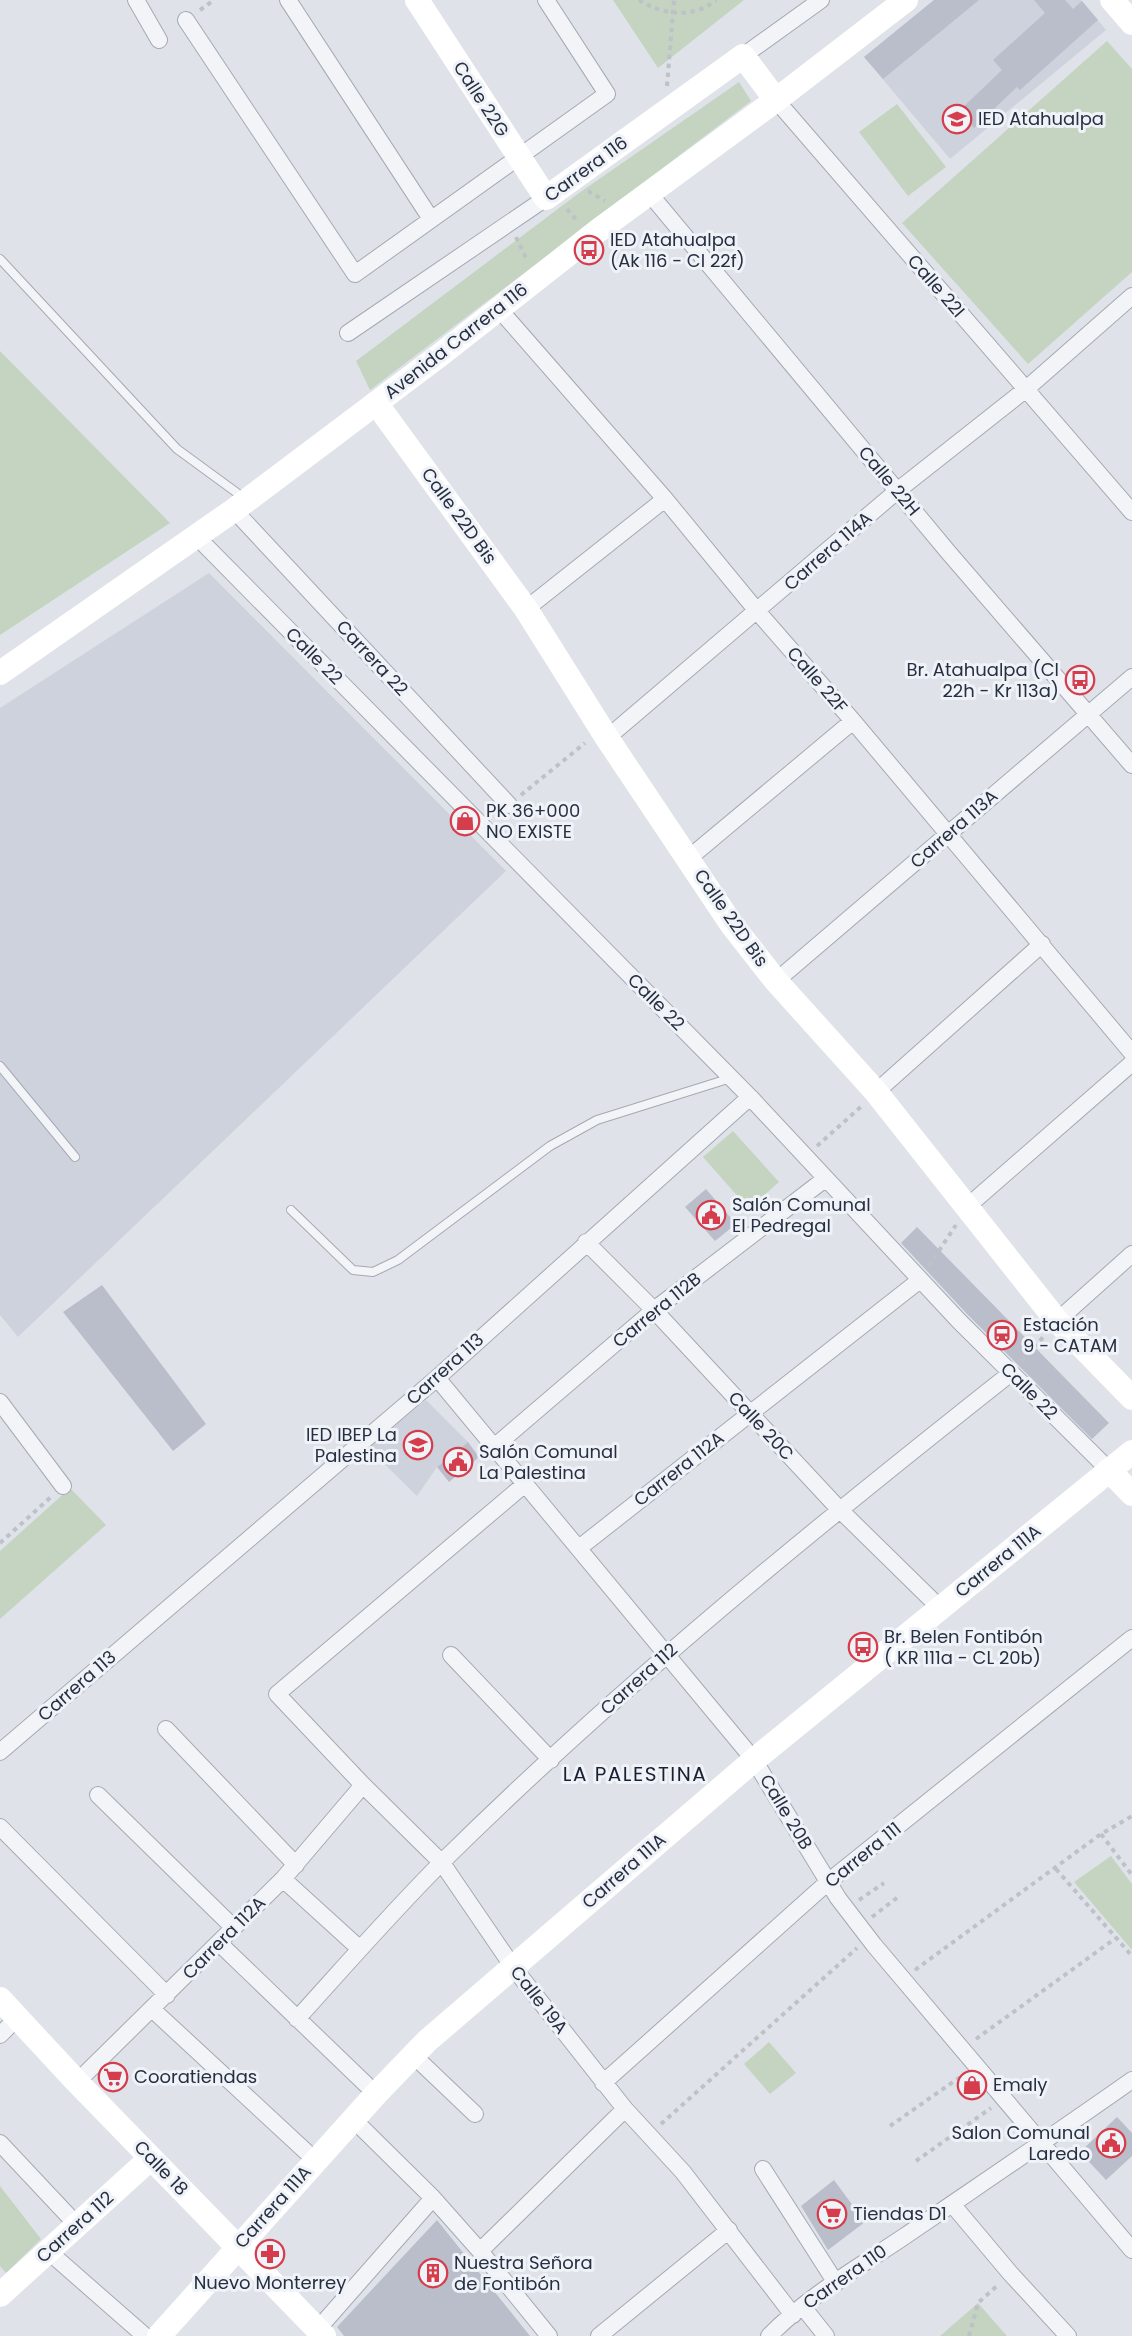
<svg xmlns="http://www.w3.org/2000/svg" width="1132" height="2336" viewBox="0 0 1132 2336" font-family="Poppins,sans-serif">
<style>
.built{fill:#cdd2dc}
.green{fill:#c4d4c0}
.building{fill:#b9beca}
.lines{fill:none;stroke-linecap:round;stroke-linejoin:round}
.lane-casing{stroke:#a4a9b4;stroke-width:10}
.street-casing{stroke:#a4a9b4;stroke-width:18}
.path{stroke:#bdc1c8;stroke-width:4;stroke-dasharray:4.5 4.5;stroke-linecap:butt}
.lane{stroke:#f2f4f7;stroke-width:8}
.street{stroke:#f2f4f7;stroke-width:16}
.secondary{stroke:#fff;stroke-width:24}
.labels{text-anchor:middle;stroke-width:6;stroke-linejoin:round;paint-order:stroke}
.street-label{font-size:18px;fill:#272f42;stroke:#eff2f7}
.poi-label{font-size:18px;fill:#272f42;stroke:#eff2f7;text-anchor:start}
.neighbourhood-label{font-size:20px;letter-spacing:1.5px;fill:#192132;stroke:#eff2f7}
</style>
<rect width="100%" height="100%" fill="#dfe3e9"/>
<path class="built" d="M934,0H1081L1106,30L950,159L864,57Z
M209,573L506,871L18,1337L0,1315V708Z
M426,1400L468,1442L437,1467L417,1496L368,1448Z"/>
<path class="green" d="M613,0H744L658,68Z
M1107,41L1132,69V272L1028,364L902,223Z
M739,82L751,101L370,390L356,361L579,193Z
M897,104L946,167L908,196L859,132Z
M0,351L170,523L0,635Z
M733,1131L779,1182L749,1209L703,1157Z
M70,1488L106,1525L0,1619V1551Z
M1111,1856L1132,1884V1950L1074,1882Z
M769,2042L796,2073L770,2094L744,2064Z
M0,2186L41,2239L6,2273L0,2266Z
M978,2303L1007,2336H940Z"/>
<path class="building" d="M934,0H979L883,79L864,57Z
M1034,0H1065L1073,9L1082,1L1098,20L1020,90L1017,87L974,128L959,111L1002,70L993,60L1045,13Z
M706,1189L736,1224L715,1241L685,1207Z
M917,1227L1109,1423L1092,1439L967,1314L901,1243Z
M102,1285L206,1424L173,1451L63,1312Z
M468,1442L479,1457L449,1482L437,1467Z
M1117,2117L1132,2133V2156L1106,2180L1080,2152Z
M834,2180L865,2222L828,2250L801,2206Z
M437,2220L530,2336H344L337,2327Z"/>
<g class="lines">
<g class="lane-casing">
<path id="lane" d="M0,259L177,449L244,498
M0,1066L75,1157
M291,1210L353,1270L373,1272L398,1260L550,1146L597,1120L731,1078"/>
</g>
<g class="street-casing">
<path id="street" d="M136,0L159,40
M288,0L431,219
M186,20L355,274L607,94L546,0
M743,56L821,0
M776,100L1132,512
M649,193L949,553L1132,765
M499,309L665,499L757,611L853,721L1132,1053
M348,333L546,198
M234,510L509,805
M197,537L750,1097L959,1321L1109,1470
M526,609L665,499
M607,738L897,491L1025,390L1132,296
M689,858L853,721
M776,981L1132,677
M876,1092L1042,944
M968,1206L1132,1063
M586,1242L654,1310L839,1509L940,1608
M1057,1321L1132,1254
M437,1378L754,1760L838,1898L874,1945L1132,2250
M0,1402L63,1486
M494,1447L654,1310L825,1179
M525,1484L277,1694L363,1785L442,1863L513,1967L625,2109L683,2172L793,2315
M579,1548L920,1280
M451,1655L551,1760
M166,1729L296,1865
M0,1752L437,1378L750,1097
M98,1795L234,1928
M0,1827L167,1995
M283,1879L360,1949
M219,1943L376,2094
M152,2009L315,2160
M297,2019C345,1966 392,1912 442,1862C620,1686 815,1528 1011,1373
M0,2035L17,2018
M413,2055L475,2114
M77,2082L283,1879L363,1785
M603,2083L828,1882L1132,1638
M353,2119L433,2198L480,2251L549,2336
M0,2143L77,2225
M763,2169L836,2283
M952,2204L1010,2273L1068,2336
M48,2251L145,2336
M480,2251L625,2109
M803,2307L826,2336
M318,2329L433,2198
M599,2336L729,2230
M769,2336C808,2296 859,2267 905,2236C981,2184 1057,2133 1132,2080"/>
</g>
<path class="path" d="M639,0C662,15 694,19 716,0
M200,10L214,0
M667,86L674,0
M588,191L605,201
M567,209L578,222
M516,237L527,260
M521,795L585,743
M817,1146L863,1105
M929,1266L956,1225
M1022,1361L1045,1335
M0,1543L51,1497
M1101,1834L1132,1875
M1056,1869L1132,1956
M859,1900L884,1883
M872,1917L898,1897
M915,1970L1101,1834L1132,1816
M976,2039L1116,1938
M661,2124L857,1948
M890,2126L963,2075
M916,2161L991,2108
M969,2336L978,2303L999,2284"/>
<use href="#lane" class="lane"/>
<use href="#street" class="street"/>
<path class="secondary" d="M417,0L546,198L743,56L776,100
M1112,0L1132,23
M376,403L526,609L607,738L732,925L776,981L876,1092L1057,1321L1132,1398
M0,673L234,510L440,355L599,230L776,100L906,0
M1109,1470L1132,1494
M0,1999L77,2082L324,2336
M0,2295L151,2158
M159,2336L376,2094L427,2041L754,1760L1132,1452"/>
</g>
<defs>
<g id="school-ring" transform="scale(1.5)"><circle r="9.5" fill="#eff2f7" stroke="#d63d4c" stroke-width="1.5"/><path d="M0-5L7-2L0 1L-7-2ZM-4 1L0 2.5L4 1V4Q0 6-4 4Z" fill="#d63d4c"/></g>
<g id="bus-ring" transform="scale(1.5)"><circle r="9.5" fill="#eff2f7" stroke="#d63d4c" stroke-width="1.5"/><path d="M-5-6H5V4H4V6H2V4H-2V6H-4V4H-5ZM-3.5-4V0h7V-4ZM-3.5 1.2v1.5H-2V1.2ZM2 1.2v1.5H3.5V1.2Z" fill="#d63d4c"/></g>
<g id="shop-ring" transform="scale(1.5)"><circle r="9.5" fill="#eff2f7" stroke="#d63d4c" stroke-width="1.5"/><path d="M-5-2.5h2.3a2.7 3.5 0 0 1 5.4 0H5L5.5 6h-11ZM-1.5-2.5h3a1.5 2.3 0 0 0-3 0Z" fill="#d63d4c"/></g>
<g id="civic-ring" transform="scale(1.5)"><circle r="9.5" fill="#eff2f7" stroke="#d63d4c" stroke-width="1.5"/><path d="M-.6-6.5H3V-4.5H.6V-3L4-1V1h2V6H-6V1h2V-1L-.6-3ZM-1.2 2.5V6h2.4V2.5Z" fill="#d63d4c"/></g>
<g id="station-ring" transform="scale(1.5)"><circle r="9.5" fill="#eff2f7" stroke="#d63d4c" stroke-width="1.5"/><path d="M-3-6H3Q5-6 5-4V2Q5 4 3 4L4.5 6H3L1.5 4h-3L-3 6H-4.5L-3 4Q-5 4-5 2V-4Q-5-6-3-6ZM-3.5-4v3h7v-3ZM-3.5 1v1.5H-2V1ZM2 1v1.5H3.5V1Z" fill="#d63d4c"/></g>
<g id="supermarket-ring" transform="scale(1.5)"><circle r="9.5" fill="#eff2f7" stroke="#d63d4c" stroke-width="1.5"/><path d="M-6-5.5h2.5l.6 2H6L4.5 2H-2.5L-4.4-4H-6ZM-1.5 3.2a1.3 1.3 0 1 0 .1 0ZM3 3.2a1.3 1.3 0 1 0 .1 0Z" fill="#d63d4c"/></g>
<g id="pharmacy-ring" transform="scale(1.5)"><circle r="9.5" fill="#eff2f7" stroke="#d63d4c" stroke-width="1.5"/><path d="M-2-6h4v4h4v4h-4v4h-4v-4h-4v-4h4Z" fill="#d63d4c"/></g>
<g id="building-ring" transform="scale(1.5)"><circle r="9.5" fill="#eff2f7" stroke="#d63d4c" stroke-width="1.5"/><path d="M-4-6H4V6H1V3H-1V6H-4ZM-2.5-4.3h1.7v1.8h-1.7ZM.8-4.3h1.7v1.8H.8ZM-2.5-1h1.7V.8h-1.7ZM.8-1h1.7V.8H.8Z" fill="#d63d4c"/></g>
</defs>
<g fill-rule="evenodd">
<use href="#school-ring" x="957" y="119"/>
<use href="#bus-ring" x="589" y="250"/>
<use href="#bus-ring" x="1080" y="680"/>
<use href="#shop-ring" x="465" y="821"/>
<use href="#civic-ring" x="711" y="1215"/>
<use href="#station-ring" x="1002" y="1335"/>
<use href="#school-ring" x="418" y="1445"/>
<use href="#civic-ring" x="458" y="1462"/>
<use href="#bus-ring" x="863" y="1647"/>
<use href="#supermarket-ring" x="113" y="2077"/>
<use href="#shop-ring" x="972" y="2085"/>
<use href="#civic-ring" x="1111" y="2143"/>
<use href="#supermarket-ring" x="832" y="2214"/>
<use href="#pharmacy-ring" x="270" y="2254"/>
<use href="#building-ring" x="433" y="2273"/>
</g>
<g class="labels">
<g class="street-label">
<text transform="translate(481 99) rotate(57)" y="6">Calle 22G</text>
<text transform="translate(586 169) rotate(-36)" y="6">Carrera 116</text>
<text transform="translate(936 286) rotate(49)" y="6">Calle 22I</text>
<text transform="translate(456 341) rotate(-38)" y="6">Avenida Carrera 116</text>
<text transform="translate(889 481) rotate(50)" y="6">Calle 22H</text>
<text transform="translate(459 516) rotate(54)" y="6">Calle 22D Bis</text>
<text transform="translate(828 551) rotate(-41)" y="6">Carrera 114A</text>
<text transform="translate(314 656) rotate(45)" y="6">Calle 22</text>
<text transform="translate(372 658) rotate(47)" y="6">Carrera 22</text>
<text transform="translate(817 680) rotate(49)" y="6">Calle 22F</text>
<text transform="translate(954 829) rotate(-41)" y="6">Carrera 113A</text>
<text transform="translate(731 918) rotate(55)" y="6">Calle 22D Bis</text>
<text transform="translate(656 1002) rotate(45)" y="6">Calle 22</text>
<text transform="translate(657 1310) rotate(-39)" y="6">Carrera 112B</text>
<text transform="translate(445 1369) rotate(-42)" y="6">Carrera 113</text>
<text transform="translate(1029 1391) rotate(45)" y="6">Calle 22</text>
<text transform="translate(761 1426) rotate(47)" y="6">Calle 20C</text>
<text transform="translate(679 1469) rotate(-38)" y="6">Carrera 112A</text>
<text transform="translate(998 1561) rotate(-39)" y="6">Carrera 111A</text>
<text transform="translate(639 1679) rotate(-42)" y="6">Carrera 112</text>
<text transform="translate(77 1686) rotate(-41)" y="6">Carrera 113</text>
<text transform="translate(786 1812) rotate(59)" y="6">Calle 20B</text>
<text transform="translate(863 1855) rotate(-39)" y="6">Carrera 111</text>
<text transform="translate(624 1871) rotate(-41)" y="6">Carrera 111A</text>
<text transform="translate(224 1938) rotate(-45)" y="6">Carrera 112A</text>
<text transform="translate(539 2000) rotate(52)" y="6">Calle 19A</text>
<text transform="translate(161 2168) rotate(46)" y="6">Calle 18</text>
<text transform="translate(273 2207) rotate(-48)" y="6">Carrera 111A</text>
<text transform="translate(75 2227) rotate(-42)" y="6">Carrera 112</text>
<text transform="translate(845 2277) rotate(-35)" y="6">Carrera 110</text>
</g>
<g class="poi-label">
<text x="978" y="125">IED Atahualpa</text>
<text x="610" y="246">IED Atahualpa<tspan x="610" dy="21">(Ak 116 - Cl 22f)</tspan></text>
<text x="1059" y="676" text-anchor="end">Br. Atahualpa (Cl<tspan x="1059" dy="21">22h - Kr 113a)</tspan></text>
<text x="486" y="817">PK 36+000<tspan x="486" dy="21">NO EXISTE</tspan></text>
<text x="732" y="1211">Salón Comunal<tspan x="732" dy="21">El Pedregal</tspan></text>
<text x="1023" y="1331">Estación<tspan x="1023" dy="21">9 - CATAM</tspan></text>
<text x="397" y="1441" text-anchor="end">IED IBEP La<tspan x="397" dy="21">Palestina</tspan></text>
<text x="479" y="1458">Salón Comunal<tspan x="479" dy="21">La Palestina</tspan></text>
<text x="884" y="1643">Br. Belen Fontibón<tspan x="884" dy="21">( KR 111a - CL 20b)</tspan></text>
<text x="134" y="2083">Cooratiendas</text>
<text x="993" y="2091">Emaly</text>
<text x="1090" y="2139" text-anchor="end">Salon Comunal<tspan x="1090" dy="21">Laredo</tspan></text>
<text x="853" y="2220">Tiendas D1</text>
<text x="454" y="2269">Nuestra Señora<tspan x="454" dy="21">de Fontibón</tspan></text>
<text x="270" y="2289" text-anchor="middle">Nuevo Monterrey</text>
</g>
<g class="neighbourhood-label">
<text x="635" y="1781">LA PALESTINA</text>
</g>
</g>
</svg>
